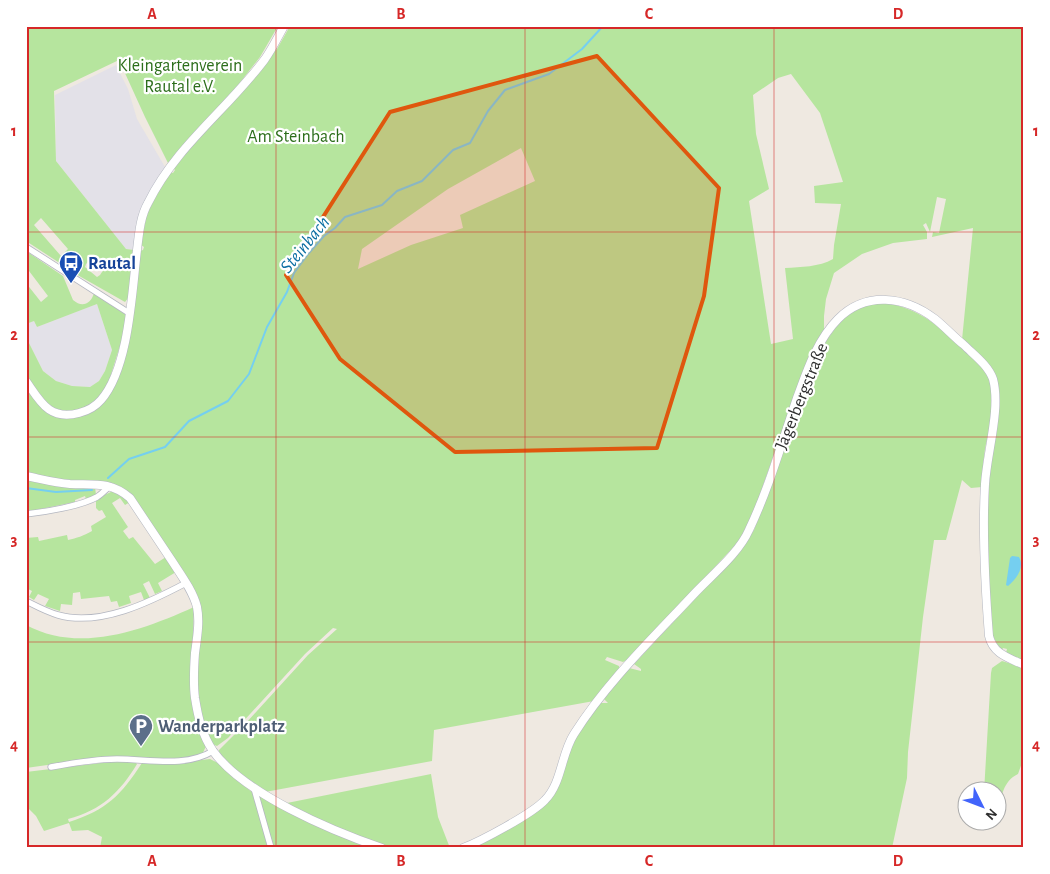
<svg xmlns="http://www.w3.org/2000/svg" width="1050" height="874" viewBox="0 0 1050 874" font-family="'Alegreya Sans',sans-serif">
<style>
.industrial{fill:#e3e1e8}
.green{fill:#b6e59e;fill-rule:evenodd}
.water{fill:#75cff0}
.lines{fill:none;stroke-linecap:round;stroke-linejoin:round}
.stream{stroke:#75cff0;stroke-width:2}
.street-casing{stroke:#b4b7c1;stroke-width:7}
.secondary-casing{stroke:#b4b7c1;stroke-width:9}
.street{stroke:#fff;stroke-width:5.5}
.secondary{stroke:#fff;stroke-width:8}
.marked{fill:#df570e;fill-opacity:0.2;stroke:#df570e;stroke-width:4;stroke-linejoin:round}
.grid{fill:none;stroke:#d62828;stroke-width:1;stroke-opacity:0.55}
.labels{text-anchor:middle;stroke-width:4.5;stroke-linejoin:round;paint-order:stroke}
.park-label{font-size:18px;fill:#2c6e1b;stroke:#fff}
.transit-label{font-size:18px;font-weight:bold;fill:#164399;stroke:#fff;text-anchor:start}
.street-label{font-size:18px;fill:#2e2e2e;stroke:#fff}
.service-label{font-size:18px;font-weight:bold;fill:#4e5e75;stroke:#fff;text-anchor:start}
.water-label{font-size:19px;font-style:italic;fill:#0d6fa3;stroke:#fff}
.neatline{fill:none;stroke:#d62828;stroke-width:2}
.grid-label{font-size:16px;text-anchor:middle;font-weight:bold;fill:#d62828}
</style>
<rect width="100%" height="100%" fill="#efe9e1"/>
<path class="industrial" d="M116,65L128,89L137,119L165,167L144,202L139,216L134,250L126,249L56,161L55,95Z
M97,304L112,350L105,371L99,381L90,387L72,386L56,381L43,371L26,337V324L34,321L37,327Z"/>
<path class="green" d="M26,26H278L260,57L235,89L168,163L145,117L119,60L54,91L56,161L126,249L134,250L129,297L125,302L81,277L26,241ZM41,218L68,249L61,256L34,225ZM94,256L106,266L100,275L97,277L85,267L86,264Z
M290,26H1024V661L1006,653L1007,649L1003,648L1002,650L997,644L992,634L986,526L991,461L1000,405L999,388L994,374L962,340L973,228L932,237L933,232L939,233L946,199L937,197L930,232L926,223L923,225L927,232V239L893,243L862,254L834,273L826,299L824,316V331L789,412L754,511L740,540L630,658L623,662L607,657L605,660L619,666V670L594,701L434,730L432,761L265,792L229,765L219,753V750L245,724L308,655L337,629L333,628L305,654L228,738L217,746L212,744C203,723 197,703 197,680C197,652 207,624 197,596L133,497C113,476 98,482 72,482C56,481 41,477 26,472V385L39,404L75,417L112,387L140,251L143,250L144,247L141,245L146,218L151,205L170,172L173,173L175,170L173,168V166L277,49ZM791,74L820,113L843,182L814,186L815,203L841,204L834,245L833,259C819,267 801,267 785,268L793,339L771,344L749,201L769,189L756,134L753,95L778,78ZM521,148L535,181L460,215L463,228L411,245L358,269L362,249L448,189Z
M26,251L63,276L73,300C82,308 91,304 94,293L125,314L126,319L124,333L108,384L95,402L83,409L64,412L47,406L26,376V337L43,371L56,381L72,386L90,387L99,381L105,371L112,350L97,304L37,327L34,321L26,324V283L41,302L48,296L26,267Z
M883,302C914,308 930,319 953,339C964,350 981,360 988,374C1000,394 989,428 985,449C983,462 983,475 982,487L971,488L962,480L946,540H934L923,617L908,752L907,778L892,848H470L541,808L554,795L570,746L600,703H608L603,698L629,668L641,671V669L634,664L740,551L754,530L804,388L824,344L841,320L852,312L862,306Z
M26,479L95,487L96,495L86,499L85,496L75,500V502L26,512Z
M113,491H117L130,502L125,505L120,498L112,503L128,527L123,531L129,539L133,537L155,564L166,557L176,572L158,583L162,591L155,594L149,581L143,584L150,598L144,600L141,592L129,596L131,603L119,607L117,601L111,602L109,596L81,599L80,592L73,593L72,605L61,604L60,611L45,606L49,599L38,594L34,600L29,597L32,591L26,588V538L38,537L39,541L67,535L68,540C77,538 83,536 92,531L91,526L106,517L102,510L99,511L96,508V499Z
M194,607L192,667L206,746L202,755L183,759L83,760L26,768V625C80,654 143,630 194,607Z
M1002,661L1024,668V757L1018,774C1003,781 1001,797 999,812H998V792H984L991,673L992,668Z
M210,759L220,764L254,794L270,848H100L102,837L88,830L72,831L69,823L44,831L36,816L26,806V772L117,761L135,762L137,764C120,792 102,810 68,819L69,822C107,810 121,795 142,763L184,762Z
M431,774L438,817L450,848H390L364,839L327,824L287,803Z
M259,795L325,829L370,848H273Z"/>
<path class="water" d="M1012,556L1019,557C1025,568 1016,579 1008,586L1006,585L1010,558Z"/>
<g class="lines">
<path class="stream" d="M1019,26L1024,31
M108,478L129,459L165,447L189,421L228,401L249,374L267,327L287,292L294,273L308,254L324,236L335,228L345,217L382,205L397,191L422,181L453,150L470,143L488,111L505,90L549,74L582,49L603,26
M26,488L56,492L92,490
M26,847L28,848"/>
<g class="street-casing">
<path id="street" d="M26,247L129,313
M26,514C45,512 81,506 97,497C102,494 106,489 110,486
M26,601C36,606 47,612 58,615C100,627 150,602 186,583
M51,767C73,763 95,759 117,759C149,759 185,768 213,751
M254,788L271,848"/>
</g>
<g class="secondary-casing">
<path id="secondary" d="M26,381C40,401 49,421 79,413C87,411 95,407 101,400C129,368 132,292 137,250C139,234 140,217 148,203C176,146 228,109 265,59C272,49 278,37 284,26
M26,476C41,479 55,483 70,484C94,485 110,481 130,498C144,519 158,540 172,561C181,575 193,591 197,607C200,622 197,638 195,653C194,667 193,683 195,698C198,717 202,735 213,751C244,794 332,831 382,848
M463,848C481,841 532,814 545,800C562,783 561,754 574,734C607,682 652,639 694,594C712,575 739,553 749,530C769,488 782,442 797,398C807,371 817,340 838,319C866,291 905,296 935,319C945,327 954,337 964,345C974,355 988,365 993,379C1001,409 987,452 985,484C982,535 985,585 989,636C993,654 1009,658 1024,665"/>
</g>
<use href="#street" class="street"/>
<use href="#secondary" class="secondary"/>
</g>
<path class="marked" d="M597,56L719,188L704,296L657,448L455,452L340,359L286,275L390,112Z"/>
<path class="grid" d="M276,26V848M525,26V848M774,26V848M26,232H1024M26,437H1024M26,642H1024"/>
<defs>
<g id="bus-pin" transform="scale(1.25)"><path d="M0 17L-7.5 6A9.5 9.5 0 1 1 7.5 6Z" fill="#1a4fb4" stroke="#fff"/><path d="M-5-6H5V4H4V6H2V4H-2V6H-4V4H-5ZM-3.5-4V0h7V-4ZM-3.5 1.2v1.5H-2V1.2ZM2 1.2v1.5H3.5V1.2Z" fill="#fff"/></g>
<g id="parking-pin" transform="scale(1.25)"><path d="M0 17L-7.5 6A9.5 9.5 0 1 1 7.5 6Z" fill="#5c6f8a" stroke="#fff"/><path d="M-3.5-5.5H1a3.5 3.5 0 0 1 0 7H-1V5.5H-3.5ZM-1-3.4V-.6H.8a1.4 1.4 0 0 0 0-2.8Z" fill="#fff"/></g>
</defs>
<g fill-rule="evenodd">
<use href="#bus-pin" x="71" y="263"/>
<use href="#parking-pin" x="141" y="726"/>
</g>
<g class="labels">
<g class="park-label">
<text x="180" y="71">Kleingartenverein<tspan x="180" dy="21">Rautal e.V.</tspan></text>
<text x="296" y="142">Am Steinbach</text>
</g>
<g class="transit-label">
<text x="88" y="269">Rautal</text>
</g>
<g class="street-label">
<text transform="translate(801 396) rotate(-68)" y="6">Jägerbergstraße</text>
</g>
<g class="service-label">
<text x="158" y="732">Wanderparkplatz</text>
</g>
<g class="water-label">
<text transform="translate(304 244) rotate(-51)" y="7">Steinbach</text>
</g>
</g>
<rect width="1050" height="874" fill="none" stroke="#ffffff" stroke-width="55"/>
<g transform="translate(982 806) rotate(132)"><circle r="24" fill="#ffffff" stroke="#ababab"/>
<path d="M0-4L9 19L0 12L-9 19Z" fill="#4264fb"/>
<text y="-8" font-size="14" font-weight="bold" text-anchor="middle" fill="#2e2e2e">N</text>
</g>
<rect x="28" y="28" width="994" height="818" class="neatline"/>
<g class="grid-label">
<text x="152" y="19">A</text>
<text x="401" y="19">B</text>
<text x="649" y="19">C</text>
<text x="898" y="19">D</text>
<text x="14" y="136">1</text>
<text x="1036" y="136">1</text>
<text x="14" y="340">2</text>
<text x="1036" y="340">2</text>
<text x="14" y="545">3</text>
<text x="1036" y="545">3</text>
<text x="14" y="750">4</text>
<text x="1036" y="750">4</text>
<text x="152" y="866">A</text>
<text x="401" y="866">B</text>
<text x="649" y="866">C</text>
<text x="898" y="866">D</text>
</g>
</svg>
